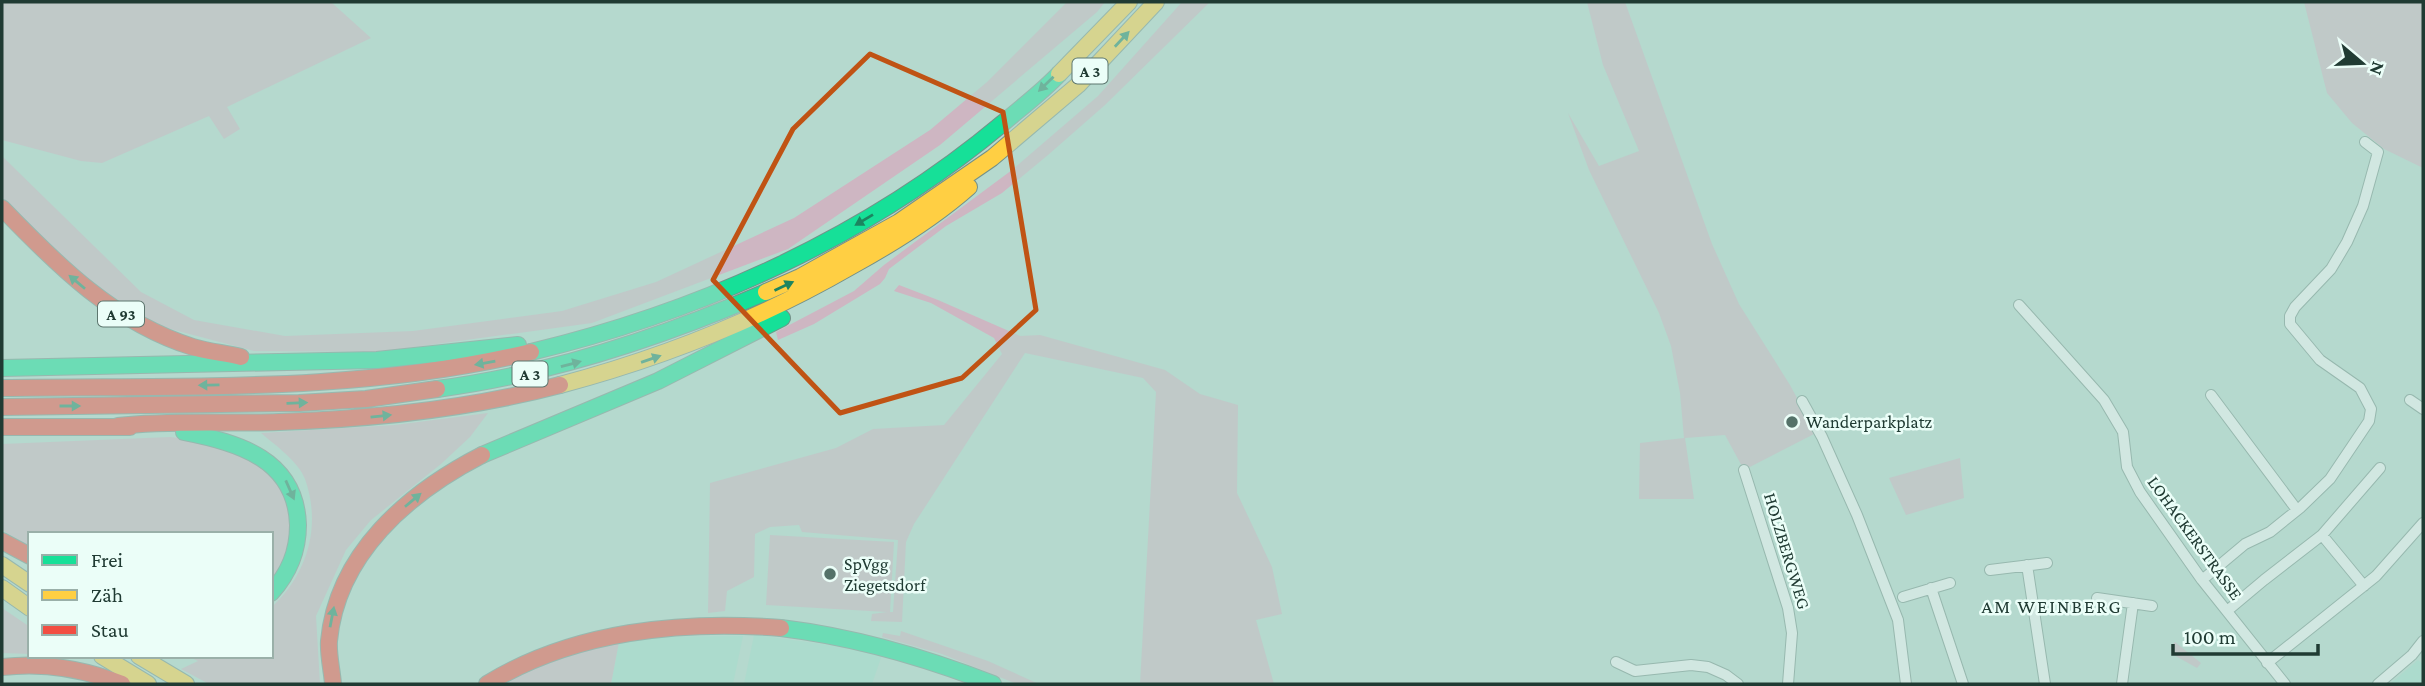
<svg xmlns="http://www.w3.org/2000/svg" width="2425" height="686" viewBox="0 0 2425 686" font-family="'Crimson Pro',serif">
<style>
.built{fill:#a3ddcc}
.green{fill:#ceb6c2}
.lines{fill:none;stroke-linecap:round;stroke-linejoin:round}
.street-casing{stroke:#749189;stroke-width:12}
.fast-casing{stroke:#749189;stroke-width:18}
.slow-casing{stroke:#749189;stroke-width:18}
.jam-casing{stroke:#749189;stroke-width:18}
.street{stroke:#f4f9f8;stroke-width:10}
.fast{stroke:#16e098;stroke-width:16}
.slow{stroke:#ffcf43;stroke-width:16}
.jam{stroke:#f24e42;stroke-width:16}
.oneway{fill:#1c8560}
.marked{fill:none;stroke:#c05314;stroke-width:5;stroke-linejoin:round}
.poi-dot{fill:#547269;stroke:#ebfef8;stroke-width:2.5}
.labels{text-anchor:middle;stroke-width:5;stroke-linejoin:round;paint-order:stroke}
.shield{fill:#ebfef8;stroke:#5d766e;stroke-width:2}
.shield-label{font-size:16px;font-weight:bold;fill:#203b33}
.poi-label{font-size:18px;fill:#203b33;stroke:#ebfef8;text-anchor:start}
.street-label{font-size:18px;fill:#203b33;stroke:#ebfef8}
.neighbourhood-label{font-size:19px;letter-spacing:2px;fill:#203b33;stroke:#ebfef8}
</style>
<rect width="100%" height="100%" fill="#b5d9ce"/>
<path class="built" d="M754,635L830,645L882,655L872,684H744Z
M743,636L733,684H611L619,642L668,637Z
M2418,660L2423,664V684H2390Z"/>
<path class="green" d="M2,2H331L371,38L227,107L240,129L224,139L209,116L102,163L81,161L2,140Z
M1067,2H1105L1097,12L940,145L788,249L592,323L378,352L254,351L159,326L82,277L2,199V156L141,292L194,320L285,336L413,331L562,311L656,282L794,218L930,130L987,82Z
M1182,2H1210L1105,105L1048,155L1002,193L946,226L889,269L885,278L880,284L814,324L778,340L776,332L854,291L884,265L1012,170L1098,96Z
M1587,2H1625L1712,244L1739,304L1790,385L1816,433L1744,470L1725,435L1685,438L1694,499H1639L1640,443L1684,438L1680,393L1671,346L1659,313L1589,170L1568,113L1599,166L1639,151L1603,65Z
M2304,2H2423V168L2384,149L2352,123L2327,93Z
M899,285L938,300L1020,336L1040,335L1165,370L1200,394L1238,405L1237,493L1272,567L1282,614L1256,620L1274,684H1140L1156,392L1143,378L1025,353L914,524L906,542L902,622L871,621L872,614L887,612L766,605L770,535L894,542L890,612H893L898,540L802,532L799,525L770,527L755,534L754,577L727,591L725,611L708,613L710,483L836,448L873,429L944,425L1002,354L994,338L931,303L894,291Z
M488,413L470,437L441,464L371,520L346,550L316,616L320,684H209L181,669L198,661L187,656H271V608C307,575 322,527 305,479C298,461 275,445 261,433L395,425Z
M170,437C192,440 231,446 249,458C296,490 302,534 271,580V534H30V547L2,530V444Z
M1960,458L1964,498L1906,515L1889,478Z
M2,608L30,627V654L2,653Z
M901,631L988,661L1039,684H1017L942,654L882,637L883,633L900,636Z
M619,642L611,684H501L563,655Z
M2175,642L2201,663L2197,668L2172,654L2171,646Z"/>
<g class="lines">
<g class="street-casing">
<path id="street" d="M2019,305L2104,400L2123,432L2127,467L2140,492L2202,580L2285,684
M2211,395L2297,510
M2410,400L2423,409
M1802,401L1822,437L1857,515L1898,620L1906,684
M1744,470L1788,608L1792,633L1788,684
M2322,535L2364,586
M2027,565L2045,684
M1990,570L2047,563
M2202,580L2245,544L2270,532L2301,507L2330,479L2369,421L2371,409L2360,388L2320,360L2290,324V316L2295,307L2331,269L2347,242L2363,206L2378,152L2365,142
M1931,588L1963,684
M1903,597L1950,583
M2097,598L2152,606
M2227,611L2264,580L2322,535L2380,468
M1616,662L1635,671L1691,665L1708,667L1726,675L1738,684
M2267,663L2376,576L2423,523
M2122,684L2133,603
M2378,684L2412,655L2423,641"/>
</g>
<g class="fast-casing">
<path id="fast" d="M531,352C702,311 867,237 1003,123C1022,107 1042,92 1059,74
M2,368L377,360L518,345
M437,389C551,374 660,338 766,292
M184,432C239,443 296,459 298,525C298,552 289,573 271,593
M482,455L658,381L782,318
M781,628C855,637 924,657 993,684"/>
</g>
<g class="slow-casing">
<path id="slow" d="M1059,74L1129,2
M766,292L800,277L899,222L992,158L1078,85L1156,2
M560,385C662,358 758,320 850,267C892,244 933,219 969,187
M2,565L30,584
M2,588L30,608
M102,656L148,684
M139,656L186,684"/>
</g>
<g class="jam-casing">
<path id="jam" d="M2,208C57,265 115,323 193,347C209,352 225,353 241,357
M2,388C179,385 357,394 531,352
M2,407L299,403L366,399L437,389
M118,426C171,420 225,424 279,422C373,419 469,409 560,385
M2,427H130
M2,541L30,556
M2,667C44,662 82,668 122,684
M333,684C332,670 328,655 329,641C337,554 408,493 482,455
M487,684C573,631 682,620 781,628"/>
</g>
<use href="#street" class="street"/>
<use href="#fast" class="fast"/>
<use href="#slow" class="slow"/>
<use href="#jam" class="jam"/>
</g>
<defs><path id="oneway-solid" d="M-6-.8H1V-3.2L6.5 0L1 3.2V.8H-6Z" transform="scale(1.75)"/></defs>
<g class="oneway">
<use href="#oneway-solid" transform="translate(1122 39) rotate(-47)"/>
<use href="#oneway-solid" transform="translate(1046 84) rotate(136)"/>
<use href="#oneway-solid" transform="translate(864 220) rotate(149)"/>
<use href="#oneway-solid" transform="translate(77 282) rotate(-140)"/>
<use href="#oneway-solid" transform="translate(784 286) rotate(-25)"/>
<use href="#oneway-solid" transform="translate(651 359) rotate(-19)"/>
<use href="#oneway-solid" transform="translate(485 363) rotate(170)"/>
<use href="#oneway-solid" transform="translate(571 364) rotate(-15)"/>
<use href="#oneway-solid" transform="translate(209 385) rotate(179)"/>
<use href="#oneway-solid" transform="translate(297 403) rotate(-2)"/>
<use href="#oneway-solid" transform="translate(70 406)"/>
<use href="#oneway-solid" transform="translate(381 416) rotate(-6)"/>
<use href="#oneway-solid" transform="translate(290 490) rotate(66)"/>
<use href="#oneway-solid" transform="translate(413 500) rotate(-40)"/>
<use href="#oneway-solid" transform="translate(332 617) rotate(-79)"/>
</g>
<path d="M0 0H2425V686H0ZM870,54L1003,112L1036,310L962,378L840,413L713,280L793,129Z" fill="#b5d9ce" fill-opacity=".55" fill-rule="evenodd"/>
<path class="marked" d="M870,54L1003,112L1036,310L962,378L840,413L713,280L793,129Z"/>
<g class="poi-dot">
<circle cx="1792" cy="422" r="7"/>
<circle cx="830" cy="574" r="7"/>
</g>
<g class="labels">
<g class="shield">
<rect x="1072.5" y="58.5" width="35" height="25" rx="5"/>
<rect x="98" y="301.5" width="46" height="25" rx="5"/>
<rect x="512.5" y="361.5" width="35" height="25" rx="5"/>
</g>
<g class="shield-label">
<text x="1090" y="77">A 3</text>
<text x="121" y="320">A 93</text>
<text x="530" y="380">A 3</text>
</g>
<g class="poi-label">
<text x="1806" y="428">Wanderparkplatz</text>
<text x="844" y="570">SpVgg<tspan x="844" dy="21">Ziegetsdorf</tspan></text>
</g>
<g class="street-label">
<text transform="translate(2195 538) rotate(54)" y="6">LOHACKERSTRASSE</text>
<text transform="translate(1787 551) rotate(73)" y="6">HOLZBERGWEG</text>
</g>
<g class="neighbourhood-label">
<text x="2052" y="613">AM WEINBERG</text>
</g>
</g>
<rect width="2425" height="686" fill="none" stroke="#203b33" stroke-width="7"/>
<rect x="28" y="532" width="245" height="126" fill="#ebfef8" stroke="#9ab0a9" stroke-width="2"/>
<rect x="42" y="555" width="35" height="10" fill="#16e098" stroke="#9ab0a9" stroke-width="2"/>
<text x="91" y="567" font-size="21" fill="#203b33">Frei</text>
<rect x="42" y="590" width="35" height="10" fill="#ffcf43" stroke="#9ab0a9" stroke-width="2"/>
<text x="91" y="602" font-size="21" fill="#203b33">Zäh</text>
<rect x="42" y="625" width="35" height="10" fill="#f24e42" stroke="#9ab0a9" stroke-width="2"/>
<text x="91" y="637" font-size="21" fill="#203b33">Stau</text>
<g transform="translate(2362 63) rotate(109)" stroke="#ebfef8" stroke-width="5" paint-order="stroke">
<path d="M0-5L12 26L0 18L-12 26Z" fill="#203b33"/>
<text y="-10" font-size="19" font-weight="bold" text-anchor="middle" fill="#203b33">N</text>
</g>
<path d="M2173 644v10h145v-10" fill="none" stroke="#203b33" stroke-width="3.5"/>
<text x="2184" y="644" font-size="21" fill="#203b33" stroke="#ebfef8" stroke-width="5" paint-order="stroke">100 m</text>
</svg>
